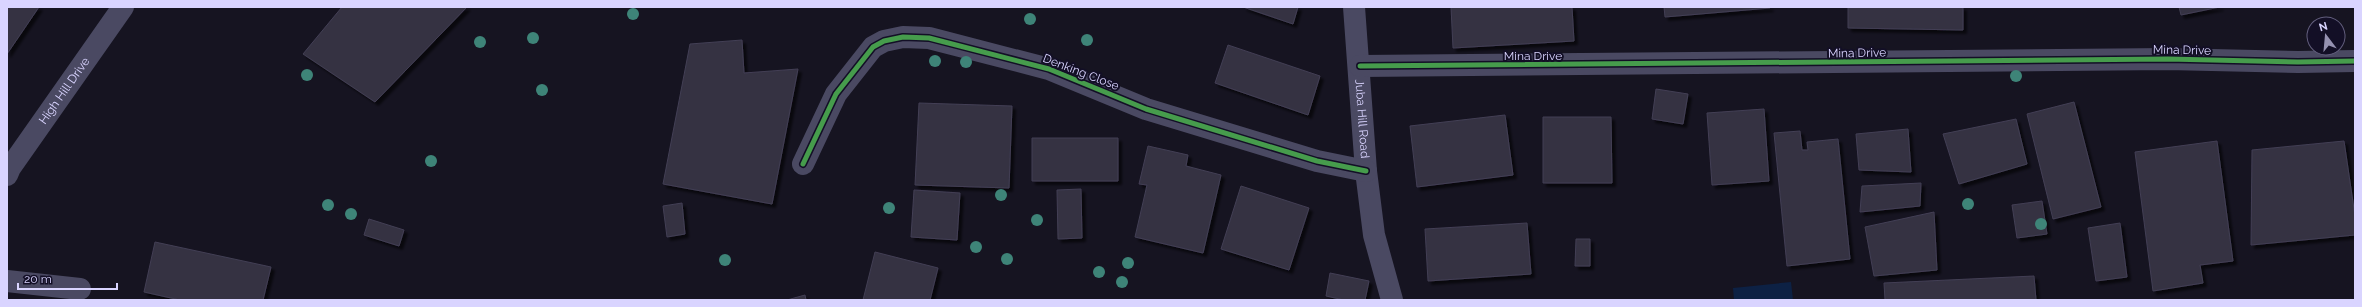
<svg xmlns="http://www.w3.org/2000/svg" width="2362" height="307" viewBox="0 0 2362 307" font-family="Raleway,sans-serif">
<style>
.water{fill:#0d2144}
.building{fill:#343243;stroke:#433f54;filter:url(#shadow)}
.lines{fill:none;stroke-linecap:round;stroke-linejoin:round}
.minor{stroke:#4a4962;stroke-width:22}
.cycleway-casing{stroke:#130f26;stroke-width:8}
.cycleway{stroke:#469c4c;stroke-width:5}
.tree{fill:#3e8478}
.labels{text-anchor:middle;stroke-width:4;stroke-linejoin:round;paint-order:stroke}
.street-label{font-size:12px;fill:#d9d4ff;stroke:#130f26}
</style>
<defs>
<filter id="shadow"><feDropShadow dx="3.5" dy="3.5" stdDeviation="1" flood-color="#0009"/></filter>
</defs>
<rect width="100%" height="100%" fill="#161421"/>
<path class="water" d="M1791,282L1793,300H1734L1733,288Z"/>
<path class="building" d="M7,7H39L7,54Z
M342,7H467L375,102L303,54Z
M1243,7H1298L1293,24Z
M1451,7H1572L1574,41L1453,48Z
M1664,7H1770V8L1665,17Z
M1848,7H1963V30L1848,28Z
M2179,7H2220L2181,15Z
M742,40L744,73L798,69L772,204L663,184L690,44Z
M1228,45L1320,76L1308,115L1215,83Z
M1656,89L1688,94L1683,124L1652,119Z
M2074,102L2101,207L2053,219L2027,114Z
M919,103L1012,106L1009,188L915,185Z
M1764,109L1769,181L1712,185L1707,113Z
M1505,115L1513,175L1417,187L1410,126Z
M1543,117H1611L1612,183H1543Z
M2016,119L2027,164L1959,184L1943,134Z
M1908,129L1911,172L1859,170L1856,134Z
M1800,131L1802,150H1808L1807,142L1838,139L1850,259L1787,266L1774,133Z
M1032,138H1118V181H1032Z
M2217,141L2233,261L2200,265L2203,283L2153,291L2135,152Z
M2344,141L2355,216V235L2251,245L2252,150Z
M1148,146L1188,155L1186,166L1221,175L1203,253L1135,237L1147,185L1139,184Z
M1921,183L1920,206L1860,212L1862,186Z
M1241,186L1309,208L1289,270L1221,249Z
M1081,189L1082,238L1058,239L1057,190Z
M914,190L960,193L957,240L911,237Z
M2042,201L2047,234L2017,238L2012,205Z
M682,203L685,234L667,237L663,206Z
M1934,212L1937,270L1874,276L1865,227Z
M369,219L404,230L399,246L364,235Z
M1527,223L1531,274L1428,281L1425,229Z
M2120,223L2127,277L2096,281L2088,228Z
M1576,239H1590V266H1575Z
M155,242L271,267L263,300H180L144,292Z
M875,252L938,268L930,300H863Z
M1330,273L1369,281L1365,300H1344L1326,296Z
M2034,276L2036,300H1885L1884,283Z
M805,295L806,300H787Z"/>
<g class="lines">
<g class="minor">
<path id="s1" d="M1354,7L1366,171L1374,235L1392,300"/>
<path d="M1360,66L2168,59L2298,62L2355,61"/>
<path d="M803,164L836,94L873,47L884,41L903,37L929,38L1049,69L1146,109L1317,161L1366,171"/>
<path id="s2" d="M7,175L10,168L123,7"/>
<path d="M7,281L80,289"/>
</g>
<g class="cycleway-casing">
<path id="cycleway" d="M1360,66L2168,59L2298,62L2355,61
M803,164L836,94L873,47L884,41L903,37L929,38L1049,69L1146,109L1317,161L1366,171"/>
</g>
<use href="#cycleway" class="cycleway"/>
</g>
<g class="tree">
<circle cx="633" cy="14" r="6"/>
<circle cx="1030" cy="19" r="6"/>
<circle cx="533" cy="38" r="6"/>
<circle cx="1087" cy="40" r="6"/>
<circle cx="480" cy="42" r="6"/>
<circle cx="935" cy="61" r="6"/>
<circle cx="966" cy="62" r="6"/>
<circle cx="307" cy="75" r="6"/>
<circle cx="2016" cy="76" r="6"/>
<circle cx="542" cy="90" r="6"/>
<circle cx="431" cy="161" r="6"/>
<circle cx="1001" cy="195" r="6"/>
<circle cx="1968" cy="204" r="6"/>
<circle cx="328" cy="205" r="6"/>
<circle cx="889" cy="208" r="6"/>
<circle cx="351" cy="214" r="6"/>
<circle cx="1037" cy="220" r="6"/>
<circle cx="2041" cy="224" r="6"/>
<circle cx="976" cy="247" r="6"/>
<circle cx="1007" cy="259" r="6"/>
<circle cx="725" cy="260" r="6"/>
<circle cx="1128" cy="263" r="6"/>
<circle cx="1099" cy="272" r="6"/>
<circle cx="1122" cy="282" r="6"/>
</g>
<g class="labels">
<g class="street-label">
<text transform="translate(2182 50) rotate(1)" y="4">Mina Drive</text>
<text transform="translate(1857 53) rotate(-1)" y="4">Mina Drive</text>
<text x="1533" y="60">Mina Drive</text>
<text transform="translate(1081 72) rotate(21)" y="4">Denking Close</text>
<text dy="4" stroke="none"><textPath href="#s2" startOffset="102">High Hill Drive</textPath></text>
<text dy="4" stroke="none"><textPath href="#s1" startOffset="112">Juba Hill Road</textPath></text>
</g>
</g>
<rect width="2362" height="307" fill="none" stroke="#d9d4ff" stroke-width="16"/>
<g transform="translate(2326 36) rotate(344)"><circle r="19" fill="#130f26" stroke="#625e7d"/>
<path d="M0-3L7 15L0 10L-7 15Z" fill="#9591b1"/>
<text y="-6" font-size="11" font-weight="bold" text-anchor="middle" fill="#d9d4ff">N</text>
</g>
<path d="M18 283v6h99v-6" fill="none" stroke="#d9d4ff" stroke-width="2"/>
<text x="24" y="283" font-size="12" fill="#d9d4ff" stroke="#130f26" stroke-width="3" paint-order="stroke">20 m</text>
</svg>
